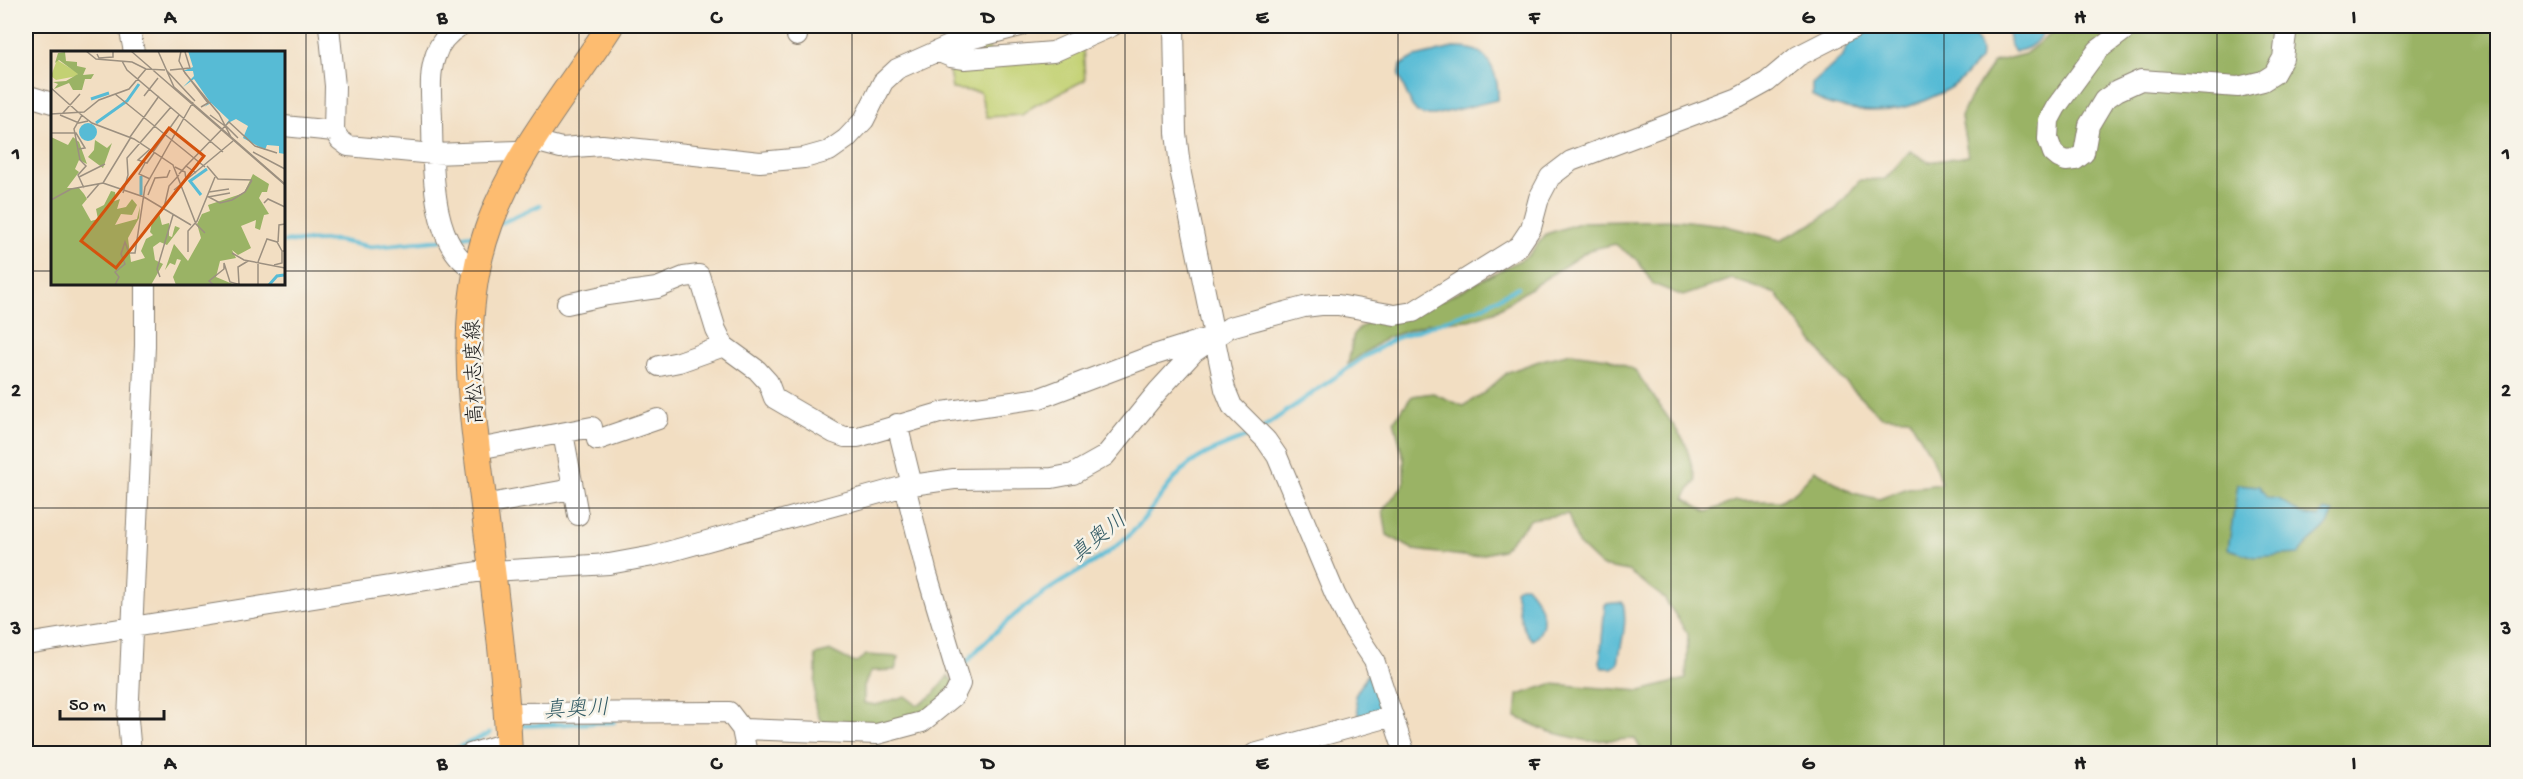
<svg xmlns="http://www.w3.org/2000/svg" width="2523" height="779" viewBox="0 0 2523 779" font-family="'Gochi Hand','Klee One',sans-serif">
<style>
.green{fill:#c3d173;stroke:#707648;stroke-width:1.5}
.forest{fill:#9ab365;stroke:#5b6840;stroke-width:1.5}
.water{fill:#57bbd5;stroke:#3a6c78;stroke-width:1.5}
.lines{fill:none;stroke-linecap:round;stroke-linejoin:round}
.stream{stroke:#57bbd5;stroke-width:4.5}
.minor-casing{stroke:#877d6f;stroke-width:22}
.major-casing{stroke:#877d6f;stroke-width:28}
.minor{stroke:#fff;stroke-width:20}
.major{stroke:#fdbc70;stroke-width:26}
.grid{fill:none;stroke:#1c1c1c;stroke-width:1.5;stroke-opacity:0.55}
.labels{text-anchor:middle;stroke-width:5;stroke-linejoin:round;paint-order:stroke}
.street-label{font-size:21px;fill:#1c1c1c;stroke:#f7f3e8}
.water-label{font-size:22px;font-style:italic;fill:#345c66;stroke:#f7f3e8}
.inset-river{fill:none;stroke:#57bbd5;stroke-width:3}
.inset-road{fill:none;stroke:#9c9080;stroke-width:1.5}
.view{fill:#d4530e;fill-opacity:0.15;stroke:#d4530e;stroke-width:3}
.inset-edge{fill:none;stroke:#1c1c1c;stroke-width:3}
.neatline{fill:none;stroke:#1c1c1c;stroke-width:2}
.grid-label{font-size:20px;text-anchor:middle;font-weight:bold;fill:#1c1c1c}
</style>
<rect width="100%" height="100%" fill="#f7f3e8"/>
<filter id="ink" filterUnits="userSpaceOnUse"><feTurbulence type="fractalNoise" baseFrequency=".0167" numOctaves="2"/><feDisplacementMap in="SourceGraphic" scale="12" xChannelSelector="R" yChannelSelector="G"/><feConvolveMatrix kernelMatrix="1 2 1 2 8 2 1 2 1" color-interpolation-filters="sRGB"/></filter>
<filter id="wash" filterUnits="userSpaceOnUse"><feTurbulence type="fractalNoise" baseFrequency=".008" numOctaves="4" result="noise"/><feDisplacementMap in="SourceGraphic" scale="24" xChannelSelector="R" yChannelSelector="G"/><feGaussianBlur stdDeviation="1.35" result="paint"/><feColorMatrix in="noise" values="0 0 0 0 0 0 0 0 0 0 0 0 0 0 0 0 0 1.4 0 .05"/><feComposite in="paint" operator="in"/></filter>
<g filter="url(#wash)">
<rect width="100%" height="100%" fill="#f2dec2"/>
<path class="green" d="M986,43L991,52L1083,47L1085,80L1034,106L1022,115L987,117L980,92L952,89L947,59Z"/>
<path class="forest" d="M2061,26H2497V753L1644,754L1635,739L1587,741L1547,731L1516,717L1518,695L1551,684L1641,691L1686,679L1688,634L1664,598L1628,571L1601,566L1578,544L1568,514L1531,519L1502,550L1471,557L1414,550L1387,535L1383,510L1404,484V460L1394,421L1412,396L1433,393L1463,406L1484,393L1508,372L1542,360L1571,353L1608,358L1635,370L1685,442L1696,480L1684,498L1707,512L1736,501H1780L1796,491L1815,470L1853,493L1879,499L1908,488L1941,484L1933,459L1909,418L1881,417L1841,378L1776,294L1732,279L1683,296L1653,284L1638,261L1615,244L1589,250L1494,312L1469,320L1429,323L1386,338L1348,364L1354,333L1374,318L1443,300L1528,256L1546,234L1583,222L1678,220L1723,225L1780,240L1810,225L1836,209L1860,180L1885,179L1910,151L1929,162L1968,156L1961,117L1970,97L1994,62L2025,54Z
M831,651L855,663L866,655L899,657L895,670L871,671L864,686V703L876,705L905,696L917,705L932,696L948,676L955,684C944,695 931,712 918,719C899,729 834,739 820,719C808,702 820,674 815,655Z"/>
<path class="water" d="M1879,26H1964C1975,35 1984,45 1980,60C1971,68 1963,80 1953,86C1917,108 1882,117 1841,107C1829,104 1821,103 1812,95V84L1843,56L1850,37Z
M2007,26H2049C2040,38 2031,51 2015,51L2010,46Z
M1453,48C1462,48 1474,48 1482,54C1494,64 1500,86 1497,100L1435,115H1423L1417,112L1412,106L1399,76L1401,65L1415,57Z
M2238,484L2259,486L2267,498L2279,499L2301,514L2319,517L2324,510L2333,512C2328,534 2309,537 2299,554L2255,557L2228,549Z
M1520,586H1526C1539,600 1553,624 1533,640C1520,632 1518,604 1515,590Z
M1623,602C1628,625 1621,642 1618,664L1612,668H1602L1600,663L1605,604Z
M1370,670L1383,713L1359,718L1355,696Z"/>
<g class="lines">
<path class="stream" d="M501,223L540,205
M454,238L472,235
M284,242L335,240L371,247L441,240
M1264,427L1364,357L1394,339L1482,307L1518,287
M962,667C987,638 1015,612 1047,591C1074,573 1103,559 1127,537C1150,517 1163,487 1186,467C1204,452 1229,444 1251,435
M518,726L614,722
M444,754L490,733"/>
</g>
</g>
<g filter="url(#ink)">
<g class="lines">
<g class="minor-casing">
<path id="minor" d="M129,26L134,52
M329,26L335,86L334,131L340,140L348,146L433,154L517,151L524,153
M460,26C448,33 439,43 435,57C428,77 432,101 432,122C433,166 430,248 476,270
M797,26V36
M1174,26L1176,133L1181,174L1225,389L1232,406L1266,440L1277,456L1335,594L1352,627L1374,660L1405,754
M2130,26L2098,50L2056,107L2049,120L2048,139L2053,153L2059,158L2066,161L2075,160L2084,153L2089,125L2104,100L2117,91L2141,80L2238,87L2263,81L2274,74L2283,58L2287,26
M937,51L951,57L965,59L1053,52L1112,26
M26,95L52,103
M284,126L334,131
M534,137L542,143L561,148L602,145L760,162L804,158L829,151L846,139L864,120L883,82L897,69L958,42L1020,26
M567,304L607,295L657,288L684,277L699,275L716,330L724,346L757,370L768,382L774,398L834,433L845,437H858L943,412L1040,398L1151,356L1205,339
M659,366L679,362L724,346
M897,424L912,485
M563,433L578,515
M597,440L658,419
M478,449L592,427
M484,505L572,489
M26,644L477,572L609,564L653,556L905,486L954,479L1052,478L1073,474L1105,456L1158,391L1194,352L1230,327L1304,307L1321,305H1338L1395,315L1413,312L1519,246L1531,228L1539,198L1550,177L1571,161L1738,98L1767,82L1798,56L1857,26
M506,713L729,712L742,729L747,754
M742,729L877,734L922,722L954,696L960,684L927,574L905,486
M131,754L128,720L145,346V284
M470,754L509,742
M1254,754L1393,716"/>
</g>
<g class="major-casing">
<path id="major" d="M509,754C506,674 495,594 485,514C473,417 455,317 490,223C517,150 569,90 610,26"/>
</g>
<use href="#minor" class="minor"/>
<use href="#major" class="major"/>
</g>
</g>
<path class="grid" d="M306,26V754M579,26V754M852,26V754M1125,26V754M1398,26V754M1671,26V754M1944,26V754M2217,26V754M26,271H52M284,271H2498M26,508H2498"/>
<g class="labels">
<g class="street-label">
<text transform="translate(473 372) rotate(-92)" y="7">高松志度線</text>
</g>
<g class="water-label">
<text transform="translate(1097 536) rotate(-39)" y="8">真奥川</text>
<text transform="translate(576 707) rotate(-3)" y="8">真奥川</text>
</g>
</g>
<g transform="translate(51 51)">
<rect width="234" height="234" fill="#f2dec2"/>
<path d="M6,9L27,22L26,25L5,29L0,25Z" fill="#c3d173"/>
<path d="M14,1L15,10L26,11V15L35,17L32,24L43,23L40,28H34L31,39H22L18,32L3,38L7,33L2,31L15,30L27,23L8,9L4,12L7,2ZM0,86L17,94L22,86L28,91L36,113L28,109L24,118L28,121L16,137H28L33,143L36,148L31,154L40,170L47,168L45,158L53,154L60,140L64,141L65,147L58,152L69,148L66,158L75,156L81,148L86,154L81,164L70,163L64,174L86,168L89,155L88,167L77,187L80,211L94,207L90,200L95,188L102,184L99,181L101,171L108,162L111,174L118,172V185L121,186L124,175L129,177L116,194L109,191L102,196L104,209L112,213L100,234H0ZM44,89L56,97L61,92L52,117L37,106L43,99ZM202,123L218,133L216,141H211L208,147L218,163L213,164L209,179L204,177L205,169L190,175L200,197L187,204L181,199L185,207L169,210L165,226L184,234H125L122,226L130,209L126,208L124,214L119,212L114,219L123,193L137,210L150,187L146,173L151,163L159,160L157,154L193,142Z" fill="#9ab365"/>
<path d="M137,0H234V103L228,102V95L216,94L214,99L192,87L197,75L185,68L175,73L178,69L160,52L153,56L159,51L143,28L132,36L143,25L142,20H132L142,16ZM28 81a9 9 0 1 1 18 0a9 9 0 1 1-18 0Z" fill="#57bbd5"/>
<path class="inset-river" d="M40,48L58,42M45,72L76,50L88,33M90,125V144M150,144L139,130L156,118M218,234L226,225L233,224"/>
<path class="inset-road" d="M35,0L45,8L81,11L95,18M80,0L234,134M107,0L123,36L234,133M130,0L128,10L134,22L168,63L180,86M46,3L48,7L62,6V0M71,10L76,19L172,101M119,19L139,17L134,1M132,19L157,52L150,56M116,20L144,50M0,37L28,62M64,43L154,116M93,45L107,27M28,62L41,72L83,88L122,114L145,173L154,182M0,63L33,61L48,49L78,38L95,18L114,19M11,63L29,43M9,64L28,72L37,70M31,64L23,78L29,109L35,115L27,124L33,137M159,64L174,75M174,74L187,87M0,82H25L34,97L28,98M79,86L108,45M98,99L87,109L96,112L103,102M102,101L128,64M202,101L234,118M94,112L88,123L99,128M135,115L178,71L204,95L226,102M156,115L167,128L201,129M124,116L134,121L135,129M128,123L135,115L145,122M28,126L54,113M52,132L93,146L140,174M123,139L182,90M158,141L178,138M72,142L77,124L76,107L120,56M97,144L104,127L116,126L119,119M156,145L169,152L181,149L194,141L201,129M157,146L179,142M36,147L48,133M0,149L20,138L52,132L80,86M213,152L217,148L234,156M113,157L118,135L128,124M227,191L228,174L234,173M137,201V180L146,170L164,126M181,202L193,209L234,217M207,211L216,188L226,191L231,200M207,213V234M223,214L231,212V200H234M109,226L106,218L122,164M188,233L187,216L197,210M64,234L68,226L64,221L74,213L70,203L74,191L78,202H84L94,136L142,51M163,234L158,230L173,218V212L179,231L190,234"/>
<path class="view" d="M118,77L153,105L65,217L30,190Z"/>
<rect width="234" height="234" class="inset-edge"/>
</g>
<rect width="2523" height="779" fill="none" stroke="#f7f3e8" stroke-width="66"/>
<path d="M60 710v9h104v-9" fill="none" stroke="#1c1c1c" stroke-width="3"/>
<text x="69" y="710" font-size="18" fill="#1c1c1c" stroke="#f7f3e8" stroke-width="4.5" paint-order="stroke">50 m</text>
<rect x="33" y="33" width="2457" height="713" class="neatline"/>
<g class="grid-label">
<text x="170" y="23">A</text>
<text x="442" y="23">B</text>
<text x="716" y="23">C</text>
<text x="988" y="23">D</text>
<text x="1262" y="23">E</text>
<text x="1534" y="23">F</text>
<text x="1808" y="23">G</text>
<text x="2080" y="23">H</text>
<text x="2354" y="23">I</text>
<text x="16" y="159">1</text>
<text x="2506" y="159">1</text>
<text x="16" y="396">2</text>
<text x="2506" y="396">2</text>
<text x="16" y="634">3</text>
<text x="2506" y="634">3</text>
<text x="170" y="769">A</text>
<text x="442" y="769">B</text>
<text x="716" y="769">C</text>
<text x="988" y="769">D</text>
<text x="1262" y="769">E</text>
<text x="1534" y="769">F</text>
<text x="1808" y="769">G</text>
<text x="2080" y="769">H</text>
<text x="2354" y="769">I</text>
</g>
</svg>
